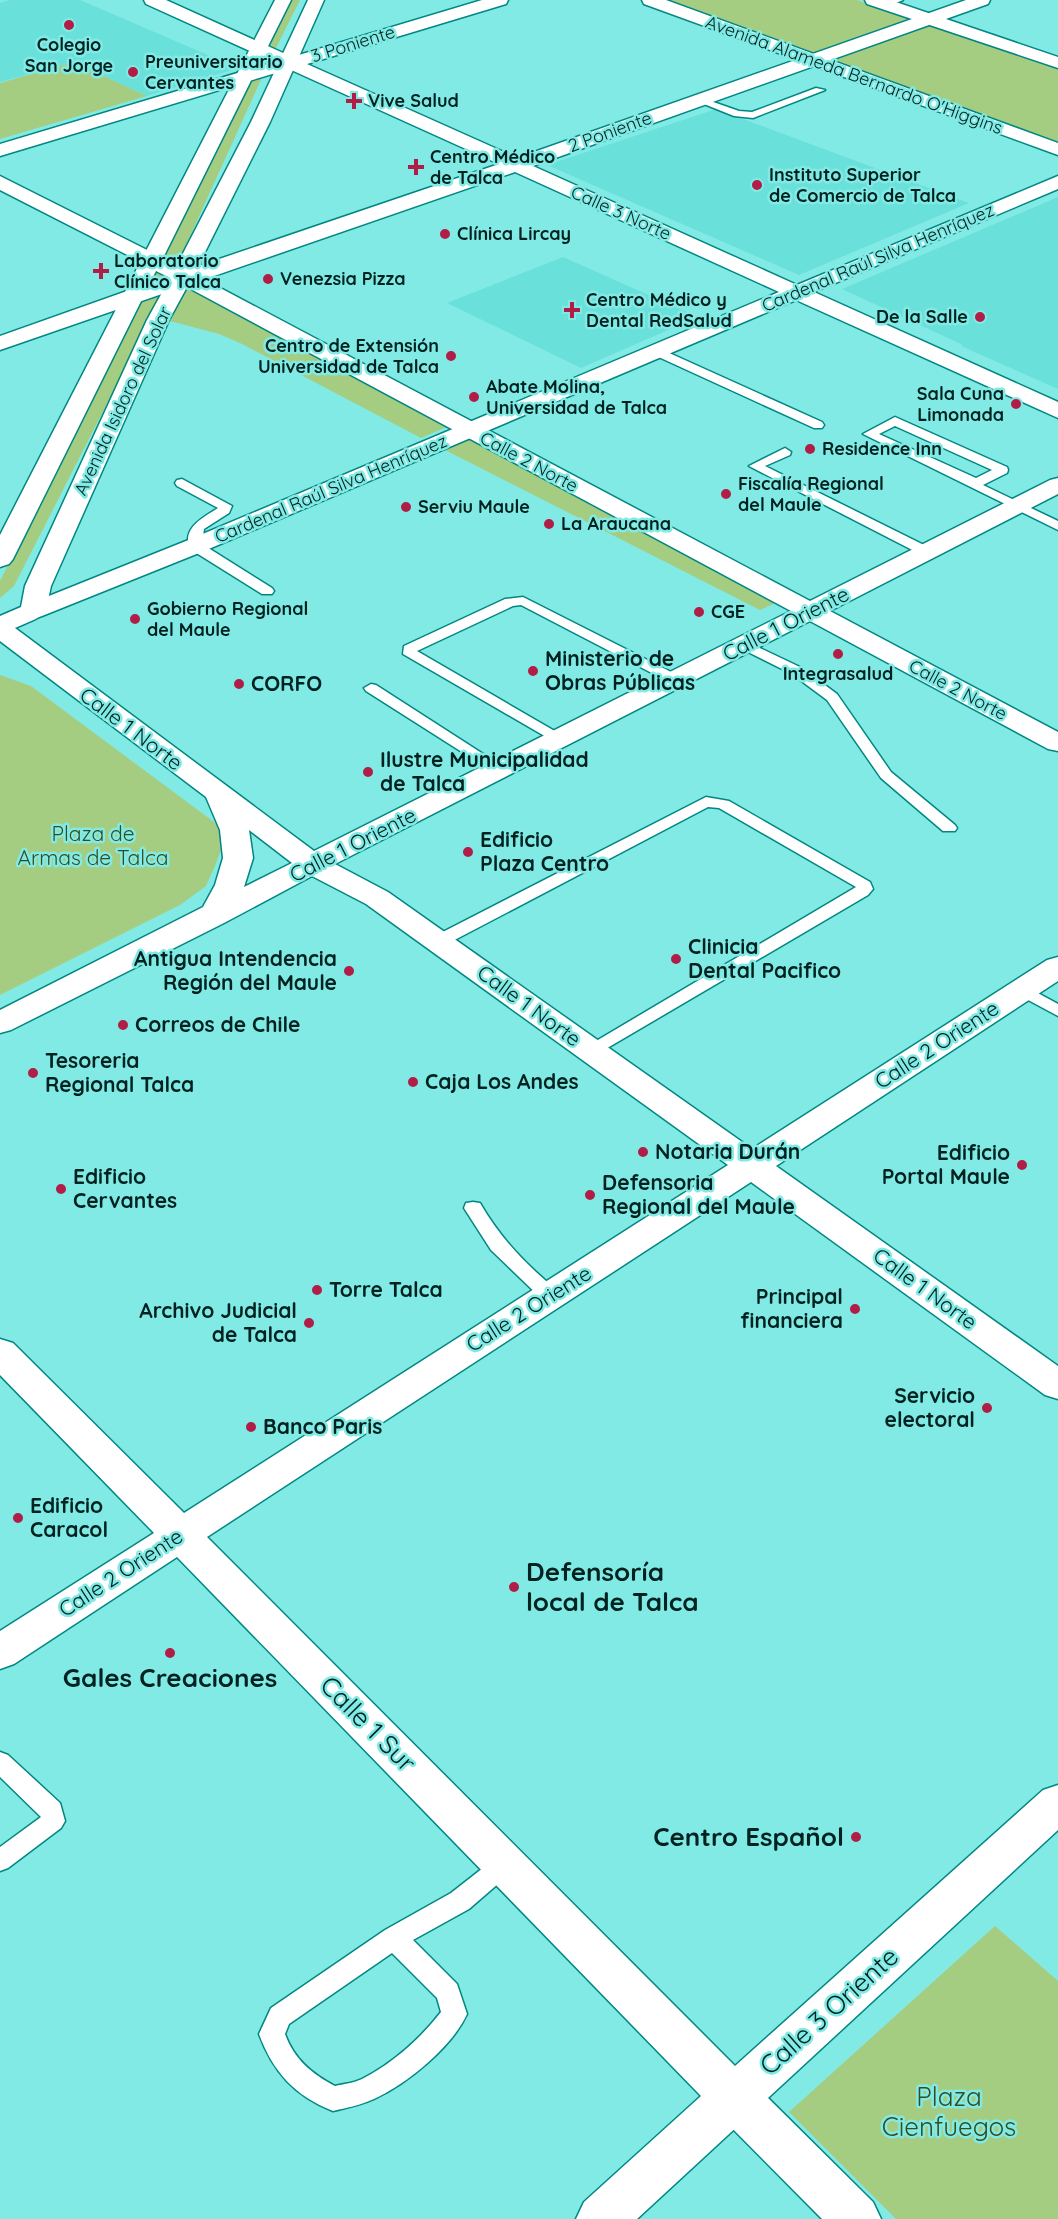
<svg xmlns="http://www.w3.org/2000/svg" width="1058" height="2219" viewBox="0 0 1058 2219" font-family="Quicksand,sans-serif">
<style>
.built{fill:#6ae0db}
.green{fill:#a4cd81}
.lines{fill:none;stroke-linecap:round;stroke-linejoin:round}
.lane-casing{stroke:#008783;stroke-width:3}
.street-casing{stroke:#008783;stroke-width:3}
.secondary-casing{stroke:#008783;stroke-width:3}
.primary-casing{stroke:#008783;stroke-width:3}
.lane{fill:#fff;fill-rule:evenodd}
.street{fill:#fff;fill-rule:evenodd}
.secondary{fill:#fff;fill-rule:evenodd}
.primary{fill:#fff;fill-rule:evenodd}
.poi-dot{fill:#b01d47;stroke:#82eae5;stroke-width:2}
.labels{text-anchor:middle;stroke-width:5;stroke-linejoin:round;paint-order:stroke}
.far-street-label{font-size:18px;fill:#002220;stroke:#82eae5}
.far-poi-label{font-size:18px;font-weight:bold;fill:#002220;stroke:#82eae5;text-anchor:start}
.street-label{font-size:21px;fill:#002220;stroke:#82eae5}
.poi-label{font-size:21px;font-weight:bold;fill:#002220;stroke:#82eae5;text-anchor:start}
.park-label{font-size:21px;fill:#354c1e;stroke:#82eae5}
.near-poi-label{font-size:26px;font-weight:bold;fill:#002220;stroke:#82eae5;text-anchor:start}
.near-street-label{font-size:26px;fill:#002220;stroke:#82eae5}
.near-park-label{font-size:26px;fill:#354c1e;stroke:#82eae5}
</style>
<rect width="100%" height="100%" fill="#82eae5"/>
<path class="built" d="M9,0H80L238,68L147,96L73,62L0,82V3Z
M716,109L969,203L799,275L547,165Z
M1058,197V389L961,346L963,345L842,289Z
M563,257L698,317L581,368L447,303Z"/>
<path class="green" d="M289,0H300L269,62L172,276L14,586L0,598V581L262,50Z
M659,0H857L1058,68V145Z
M73,62L147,96L0,139V83Z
M192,289L449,426L421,438L242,344L219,334L170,321L182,290Z
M471,437L778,602L760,610L443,449Z
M0,675L31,686L214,822L222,831L224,842L215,866L206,886L180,905L0,995Z
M995,1926L1058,1981V2219H896L789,2112Z"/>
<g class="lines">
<g class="lane-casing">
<path id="lane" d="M889,0H903L889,6H883V2Z
M816,88L825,90L753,118L734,116L694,100L699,97L739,111L752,112Z
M656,347L822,422L824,425L822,428H814L652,354V348Z
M895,417L1007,467L1008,470L1007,473L983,485L1058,521V530L863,434ZM895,426L992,470L976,478L879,434Z
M785,448L791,452L790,455L765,466L932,549L934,552L932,555H922L749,466Z
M182,479L232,506L229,513L204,529L202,544L272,588L274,591L272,594H262L190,549C181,528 204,517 218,508L177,486L175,483L177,480Z
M523,597L681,677L683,680L681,683H671L521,605L513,606L417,651L565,737L568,740L565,743L560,745L403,654L404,646L505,599Z
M745,641L802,668L837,694L891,772L955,825L957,828L955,831H943L881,778L827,700L792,674L740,648L738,645Z
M371,684L376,685L508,770L505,773H495L366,691L364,688Z
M706,797L729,801L870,882L873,889L868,895L592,1057L586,1055L583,1051L586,1047L856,887L719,808L708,807L445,945L439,946L431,941L433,937Z
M1023,985L1058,1004V1016L1017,994L1014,990L1017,986Z
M473,1202L480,1203C501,1239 526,1265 558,1291L561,1296L558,1301L551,1303L544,1301L491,1250L464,1208L466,1203Z
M0,1752L8,1755L60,1803L65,1821L61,1828L8,1868L0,1871V1847L41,1817L0,1777Z
M505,1854L513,1857L517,1864L513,1871L469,1909L413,1940L457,1984L467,2014C452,2047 407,2084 374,2099C361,2105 346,2108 333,2111C295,2096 273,2072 259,2034L271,2008L385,1930L451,1893L497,1857ZM392,1953L437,1998L441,2012C421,2038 392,2064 362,2079C354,2083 343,2084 335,2086C312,2074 294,2059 285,2034L289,2024Z"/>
</g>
<g class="street-casing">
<path id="street" d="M144,0H166L292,57L482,0H508L506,4L307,64L517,158L966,0H990L988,4L533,166L797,285L1058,176V189L814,292L1058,402V418L796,300L204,551L42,616L33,619L24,616L20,611L24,606L186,541L779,292L515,172L0,350V336L175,274L499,164L289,69L0,156V144L274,62L146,4Z
M0,176L157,255L160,259L157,263L150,265L143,263L0,190Z
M734,2075L751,2081L873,2202L881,2219H822L717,2113L710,2097L717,2081Z"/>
</g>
<g class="secondary-casing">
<path id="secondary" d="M275,0H291L163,258L177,265L251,122L308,0H324L270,122L194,274L810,601L1050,480L1058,478V494L830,611L1058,732V751L1048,749L810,621L335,864L388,892L752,1149L1047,960L1058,957V981L776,1166L1058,1366V1399L1045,1395L751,1182L207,1537L735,2066L1043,1790L1058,1785V1830L637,2219H576L584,2202L701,2096L177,1557L14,1664L0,1669V1631L154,1533L0,1375V1339L13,1343L184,1513L728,1165L366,904L312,876L224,923L11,1030L0,1033V1010L203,907L215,885L223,858L220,830L206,797L0,641V616L21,607L25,586L147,320L170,278L156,271L13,559L9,564L0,567V535ZM187,287L791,611L314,851L15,628C45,615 44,619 51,586L169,320ZM249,830L292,863L244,887L253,858Z"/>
</g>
<g class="primary-casing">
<path id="primary" d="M642,0H666L1058,143V155L644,4Z
M865,0H890L1058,57V68L867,4Z"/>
</g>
<use href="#lane" class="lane"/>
<use href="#street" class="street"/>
<use href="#secondary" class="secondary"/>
<use href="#primary" class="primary"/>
</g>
<g class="poi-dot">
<circle cx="69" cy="25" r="6"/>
<circle cx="133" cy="72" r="6"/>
<path d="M351 92h6v6h6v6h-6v6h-6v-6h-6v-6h6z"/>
<path d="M413 158h6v6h6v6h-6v6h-6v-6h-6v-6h6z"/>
<circle cx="757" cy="185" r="6"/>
<circle cx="445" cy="234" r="6"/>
<path d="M98 262h6v6h6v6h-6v6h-6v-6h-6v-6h6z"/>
<circle cx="268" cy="279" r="6"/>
<path d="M569 301h6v6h6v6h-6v6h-6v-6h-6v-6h6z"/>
<circle cx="980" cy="317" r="6"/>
<circle cx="451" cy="356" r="6"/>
<circle cx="474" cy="397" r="6"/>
<circle cx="1016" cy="404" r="6"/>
<circle cx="810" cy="449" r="6"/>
<circle cx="726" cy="494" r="6"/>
<circle cx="406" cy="507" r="6"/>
<circle cx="549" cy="524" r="6"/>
<circle cx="699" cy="612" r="6"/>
<circle cx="135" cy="619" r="6"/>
<circle cx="838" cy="654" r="6"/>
<circle cx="533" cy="671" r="6"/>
<circle cx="239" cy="684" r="6"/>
<circle cx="368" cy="772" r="6"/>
<circle cx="468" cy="852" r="6"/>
<circle cx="676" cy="959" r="6"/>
<circle cx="349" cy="971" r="6"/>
<circle cx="123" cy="1025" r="6"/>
<circle cx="33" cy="1073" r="6"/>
<circle cx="413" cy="1082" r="6"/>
<circle cx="643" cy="1152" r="6"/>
<circle cx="1022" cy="1165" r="6"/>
<circle cx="61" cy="1189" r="6"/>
<circle cx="590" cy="1195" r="6"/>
<circle cx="317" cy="1290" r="6"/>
<circle cx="855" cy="1309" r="6"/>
<circle cx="309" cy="1323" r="6"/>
<circle cx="987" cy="1408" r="6"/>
<circle cx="251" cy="1427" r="6"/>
<circle cx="18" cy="1518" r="6"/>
<circle cx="514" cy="1587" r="6"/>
<circle cx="170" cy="1653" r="6"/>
<circle cx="856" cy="1837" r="6"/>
</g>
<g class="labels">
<g class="far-street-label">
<text transform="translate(353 44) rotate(-17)" y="6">3 Poniente</text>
<text transform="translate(854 75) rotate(20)" y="6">Avenida Alameda Bernardo O'Higgins</text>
<text transform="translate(610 132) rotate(-20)" y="6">2 Poniente</text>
<text transform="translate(621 213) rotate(24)" y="6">Calle 3 Norte</text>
<text transform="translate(878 258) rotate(-23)" y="6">Cardenal Raúl Silva Henríquez</text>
<text transform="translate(123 401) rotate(-65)" y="6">Avenida Isidoro del Solar</text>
<text transform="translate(529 462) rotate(28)" y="6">Calle 2 Norte</text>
<text transform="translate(331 489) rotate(-23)" y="6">Cardenal Raúl Silva Henríquez</text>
<text transform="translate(958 690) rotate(28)" y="6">Calle 2 Norte</text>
</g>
<g class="far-poi-label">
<text x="69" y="51" text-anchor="middle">Colegio<tspan x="69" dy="21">San Jorge</tspan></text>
<text x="145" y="68">Preuniversitario<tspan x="145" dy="21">Cervantes</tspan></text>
<text x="368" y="107">Vive Salud</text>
<text x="430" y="163">Centro Médico<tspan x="430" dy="21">de Talca</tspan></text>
<text x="769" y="181">Instituto Superior<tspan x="769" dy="21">de Comercio de Talca</tspan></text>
<text x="457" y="240">Clínica Lircay</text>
<text x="114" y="267">Laboratorio<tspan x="114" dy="21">Clínico Talca</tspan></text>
<text x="280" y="285">Venezsia Pizza</text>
<text x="586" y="306">Centro Médico y<tspan x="586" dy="21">Dental RedSalud</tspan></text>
<text x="968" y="323" text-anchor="end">De la Salle</text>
<text x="439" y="352" text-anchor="end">Centro de Extensión<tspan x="439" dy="21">Universidad de Talca</tspan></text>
<text x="486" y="393">Abate Molina,<tspan x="486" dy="21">Universidad de Talca</tspan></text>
<text x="1004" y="400" text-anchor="end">Sala Cuna<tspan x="1004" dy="21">Limonada</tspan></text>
<text x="822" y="455">Residence Inn</text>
<text x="738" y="490">Fiscalía Regional<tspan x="738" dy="21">del Maule</tspan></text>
<text x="418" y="513">Serviu Maule</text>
<text x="561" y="530">La Araucana</text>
<text x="147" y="615">Gobierno Regional<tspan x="147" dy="21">del Maule</tspan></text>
<text x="711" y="618">CGE</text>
<text x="838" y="680" text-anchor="middle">Integrasalud</text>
</g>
<g class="street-label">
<text transform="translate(786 624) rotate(-27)" y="7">Calle 1 Oriente</text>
<text transform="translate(131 729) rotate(37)" y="7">Calle 1 Norte</text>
<text transform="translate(353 845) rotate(-27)" y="7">Calle 1 Oriente</text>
<text transform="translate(529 1006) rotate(36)" y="7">Calle 1 Norte</text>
<text transform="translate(937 1045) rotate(-33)" y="7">Calle 2 Oriente</text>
<text transform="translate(925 1289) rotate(36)" y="7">Calle 1 Norte</text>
<text transform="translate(529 1309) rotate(-32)" y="7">Calle 2 Oriente</text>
<text transform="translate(121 1573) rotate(-33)" y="7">Calle 2 Oriente</text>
</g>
<g class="poi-label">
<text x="545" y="666">Ministerio de<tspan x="545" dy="24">Obras Públicas</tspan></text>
<text x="251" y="691">CORFO</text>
<text x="380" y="767">Ilustre Municipalidad<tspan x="380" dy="24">de Talca</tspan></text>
<text x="480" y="847">Edificio<tspan x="480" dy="24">Plaza Centro</tspan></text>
<text x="688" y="954">Clinicia<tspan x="688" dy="24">Dental Pacifico</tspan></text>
<text x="337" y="966" text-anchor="end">Antigua Intendencia<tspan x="337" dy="24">Región del Maule</tspan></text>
<text x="135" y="1032">Correos de Chile</text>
<text x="45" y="1068">Tesoreria<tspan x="45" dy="24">Regional Talca</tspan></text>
<text x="425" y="1089">Caja Los Andes</text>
<text x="655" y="1159">Notaria Durán</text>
<text x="1010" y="1160" text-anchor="end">Edificio<tspan x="1010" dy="24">Portal Maule</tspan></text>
<text x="73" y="1184">Edificio<tspan x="73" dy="24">Cervantes</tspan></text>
<text x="602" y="1190">Defensoria<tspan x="602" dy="24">Regional del Maule</tspan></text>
<text x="329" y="1297">Torre Talca</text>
<text x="843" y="1304" text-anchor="end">Principal<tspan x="843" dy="24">financiera</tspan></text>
<text x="297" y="1318" text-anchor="end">Archivo Judicial<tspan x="297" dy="24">de Talca</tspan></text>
<text x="975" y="1403" text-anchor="end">Servicio<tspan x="975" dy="24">electoral</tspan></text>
<text x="263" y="1434">Banco Paris</text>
<text x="30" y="1513">Edificio<tspan x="30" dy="24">Caracol</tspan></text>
</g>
<g class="park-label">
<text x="93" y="841">Plaza de<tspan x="93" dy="24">Armas de Talca</tspan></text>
</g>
<g class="near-poi-label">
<text x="526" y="1581">Defensoría<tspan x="526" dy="30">local de Talca</tspan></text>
<text x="170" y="1687" text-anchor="middle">Gales Creaciones</text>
<text x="844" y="1846" text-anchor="end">Centro Español</text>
</g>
<g class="near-street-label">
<text transform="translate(368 1724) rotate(45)" y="9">Calle 1 Sur</text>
<text transform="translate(829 2011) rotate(-42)" y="9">Calle 3 Oriente</text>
</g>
<g class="near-park-label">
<text x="949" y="2106">Plaza<tspan x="949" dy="30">Cienfuegos</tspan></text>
</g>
</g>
</svg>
